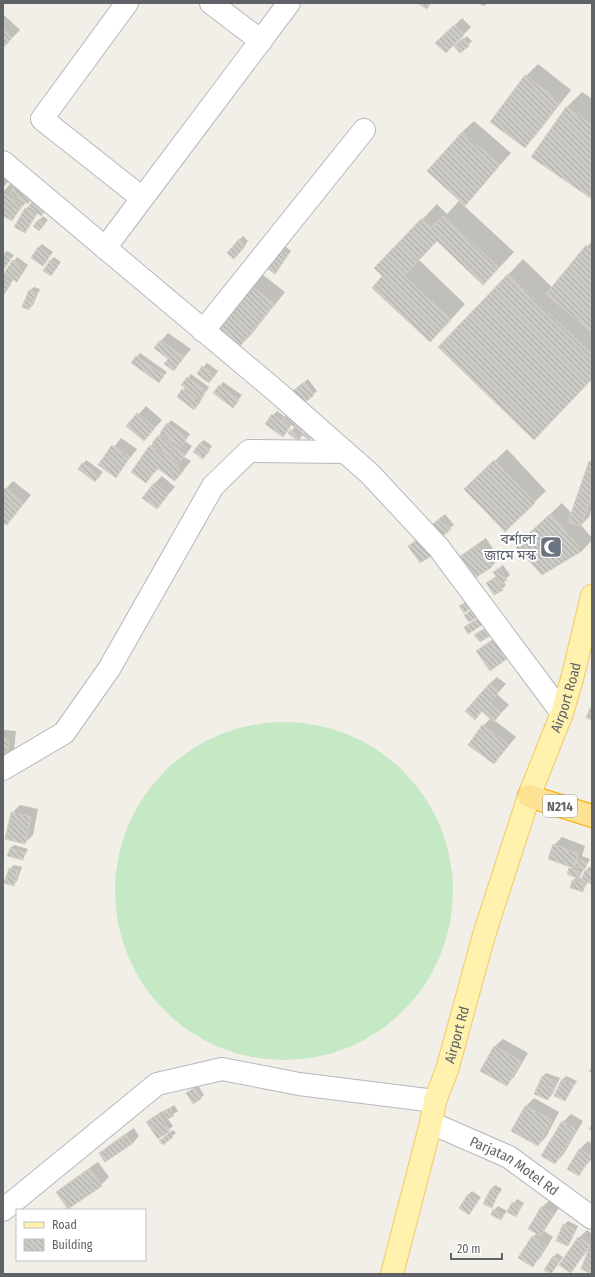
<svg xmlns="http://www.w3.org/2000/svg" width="595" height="1277" viewBox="0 0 595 1277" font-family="'Fira Sans Condensed','Noto Sans Bengali',sans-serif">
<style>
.green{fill:#c5e8c5}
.shadow{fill:#0003}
.building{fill:url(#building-back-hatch);stroke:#d6d1c6}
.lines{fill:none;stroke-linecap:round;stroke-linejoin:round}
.minor-casing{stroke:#b5b8bc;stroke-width:24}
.major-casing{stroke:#f2c960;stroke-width:24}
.highway-casing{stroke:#f9ab00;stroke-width:24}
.minor{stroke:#fff;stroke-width:22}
.major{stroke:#fff2af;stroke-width:22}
.highway{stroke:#fde293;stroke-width:22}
.labels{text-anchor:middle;stroke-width:4;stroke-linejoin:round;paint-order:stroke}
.shield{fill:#fff;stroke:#8f9295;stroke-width:1}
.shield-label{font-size:13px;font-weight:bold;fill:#5f6368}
.worship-label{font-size:14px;fill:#5b616d;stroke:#fff;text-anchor:end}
.street-label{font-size:14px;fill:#5f6368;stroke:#fff}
</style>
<defs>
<pattern id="building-back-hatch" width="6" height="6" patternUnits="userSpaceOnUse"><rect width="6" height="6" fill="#cccac5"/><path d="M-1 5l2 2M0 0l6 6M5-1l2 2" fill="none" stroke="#a9a8a4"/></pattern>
</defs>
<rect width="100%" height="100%" fill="#f1efe8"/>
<path class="green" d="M115 891a169 169 0 1 1 338 0a169 169 0 1 1-338 0Z"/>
<path class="shadow" d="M478,3H487L484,6Z
M3,14L20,30L3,47Z
M462,18L471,27L446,52L437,43Z
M467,36L472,41L468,45L459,43Z
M538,64L571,90L536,135L525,147L491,122L526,76Z
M582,92L592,99V198L533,157L567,107Z
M474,121L511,153L465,204L461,200L460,202L514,252L498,269L437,240L419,260L465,304L445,326L376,268L437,204L447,214L460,200L462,132Z
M3,176L9,180L3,188Z
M10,184L32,199L26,202L12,220L3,214V192Z
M30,205L38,213L25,232L26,209Z
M43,216L48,220L43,226H34Z
M243,236L248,241L237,254L239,240Z
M592,241V378L508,275L523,259L553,288Z
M42,244L53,252L43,265L38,248Z
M282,244L291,251L278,269Z
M7,251L14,255L3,270V255Z
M17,257L28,265L20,277L14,279L4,293L3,276Z
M54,257L61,262L51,275L50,261Z
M263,275L285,292L250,336L238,348L252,286Z
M34,287L40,289L33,305L29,309L23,306L30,290Z
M168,333L191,349L174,369L161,341Z
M140,353L167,372L162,378L137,357Z
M207,363L218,371L213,378L198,374Z
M191,374L209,387L198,405L183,390L186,387L188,378Z
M308,379L317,391L299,406L294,391Z
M223,382L242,395L236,403L220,386Z
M146,406L162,420L144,440L128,426Z
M277,411L285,417L304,434L298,439L290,433L295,426L292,424L286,432L266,423Z
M171,420L190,434L185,441L192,446L184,457L191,461L175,480L159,468L146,482L151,446Z
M121,438L137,449L116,476L100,465Z
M204,440L212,446L203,458L200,443Z
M507,449L546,491L505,530L466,489Z
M86,460L103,472L99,477L83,464Z
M592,460V507L589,517L581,525L592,538V540L582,551L542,574L528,535L562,503L572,514Z
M162,476L175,487L156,508L154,484Z
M13,481L31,495L7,524L3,521V492Z
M445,514L454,525L450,528L438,520Z
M486,538L499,558L492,566L475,577L462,556L470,549Z
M503,565L510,575L503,581L506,585L502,589L487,583L496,576L494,572Z
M502,632L507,657L478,651L486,644Z
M497,677L506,684L497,694L509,705L494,720L516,737L494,763L483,726L491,718L482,711L475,718L489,684Z
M3,730L16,731L14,750L6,757H3Z
M20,805L38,809L33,835L25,843L12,813Z
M562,837L585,846L582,856L590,859L579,877L583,879L586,871L589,867L592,868V883L588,882L583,890L573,880L577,877L570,869L572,867L554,845Z
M14,845L28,849L23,859L10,848Z
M14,865L22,867L17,881L13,885L10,869Z
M503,1039L528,1053L514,1077L506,1085L481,1071L495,1046Z
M592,1067V1073L589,1071Z
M546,1073L560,1078L552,1095L548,1099L543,1076Z
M566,1076L577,1081L565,1100L563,1079Z
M198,1085L204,1095L200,1099L187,1094Z
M534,1098L559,1112L546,1137L538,1145L512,1131L526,1106Z
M174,1105L178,1111L167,1118L173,1126L158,1138L147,1122L162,1111L163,1113Z
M571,1114L583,1121L563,1155L555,1163L542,1155L563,1122Z
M592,1124V1131L589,1129Z
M134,1128L139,1136L132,1144L100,1153L108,1146Z
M173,1130L176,1133L172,1136L164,1137Z
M588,1141L592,1144V1158L579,1175L568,1168L580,1149Z
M98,1162L109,1177L101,1185L57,1192L65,1185Z
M495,1185L502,1189L491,1207V1189Z
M472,1191L481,1197L472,1210L468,1195Z
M517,1199L524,1203L516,1216L508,1212Z
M550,1200L560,1206L544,1231L553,1237L540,1258L532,1265L533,1237L537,1233L529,1228L542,1207Z
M498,1206L507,1211L501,1219L494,1210Z
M568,1221L578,1226L571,1241L568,1244L564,1225Z
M587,1230L592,1234V1273L588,1250L571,1272L579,1238Z
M557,1253L563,1257L551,1273L554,1257Z"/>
<path class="building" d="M417,3H431L427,9Z
M454,25L464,35L446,53L435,43Z
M3,29L12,38L3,48Z
M463,38L469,46L460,53L454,46Z
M525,75L560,102L525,148L490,122Z
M566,107L592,125V199L531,157Z
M462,132L500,165L465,206L427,171Z
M16,183L34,194L28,204L10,193Z
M3,193L22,205L12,221L3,216Z
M35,198L48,207L41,216L29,206Z
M25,208L36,215L25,233L14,227Z
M443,216L499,268L483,285L437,241L404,276L451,320L430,342L372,288L382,276L374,268L421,219L431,228Z
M39,219L45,224L39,231L33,226Z
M239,239L246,245L234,259L227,253Z
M586,245L592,251V332L546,294Z
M38,247L50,256L43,266L31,258Z
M277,247L288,255L275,274L264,266Z
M3,254L11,259L3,270Z
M13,260L25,269L17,282L4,273Z
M50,260L58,266L51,276L43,271Z
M508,274L592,355V379L534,440L438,347Z
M3,278L11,284L4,294H3Z
M251,286L274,304L238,349L215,331Z
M29,290L37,293L29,310L22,307Z
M160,340L184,357L174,371L164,364L168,359L154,348Z
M136,356L164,376L159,383L131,363Z
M202,366L215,375L209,383L197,374Z
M187,377L206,391L200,399L181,385Z
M304,382L314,395L299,407L289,394Z
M219,385L239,400L233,408L213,393Z
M182,389L200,402L194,410L177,397Z
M288,412L306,425L302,432L283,419Z
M137,413L155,428L144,441L126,426Z
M272,414L290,427L283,437L265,424Z
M167,423L187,438L181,447L160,433Z
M306,429L313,435L309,440L302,435Z
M290,430L301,437L298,441L288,433Z
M159,435L185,455L179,463L152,443Z
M200,443L210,450L203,459L193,452Z
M112,445L130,457L116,478L98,465Z
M150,445L184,470L175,481L157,468L146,483L131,472Z
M494,460L535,503L505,532L464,489Z
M589,461L592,462V494L581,526L568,522Z
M82,463L100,476L95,482L78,469Z
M154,483L168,495L157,509L142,498Z
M5,488L24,503L7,525L3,523V490Z
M550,514L582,551L542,575L515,546Z
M441,517L451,529L443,536L433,524Z
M421,537L433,555L420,563L408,546Z
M477,545L492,567L475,578L460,556Z
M499,568L507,580L501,584L493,572Z
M494,578L503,590L494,595L486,583Z
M472,598L476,605L464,613L459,606Z
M476,607L481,615L469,622L464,615Z
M484,615L488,621L468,634L464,627Z
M490,625L495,633L480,642L474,635Z
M494,639L508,658L490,671L476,651Z
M489,684L499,692L490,703L501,713L494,722L482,711L475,720L465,711Z
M590,708L592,709V720L586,718Z
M482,725L509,745L494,764L468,745Z
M3,738L9,739L7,758H3Z
M11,812L31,817L25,844L5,839Z
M553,844L578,854L573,868L548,859Z
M10,848L25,853L23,860L7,856Z
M577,859L587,863L585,869L575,866Z
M9,868L18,871L14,886L4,883Z
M569,868L581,873L579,879L567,874Z
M585,870L592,873V884L581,880Z
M572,880L585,884L583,892L570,888Z
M494,1046L521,1061L507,1086L480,1071Z
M542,1076L557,1082L548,1100L534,1094Z
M562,1079L574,1085L565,1101L554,1096Z
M194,1088L201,1099L193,1104L186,1093Z
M525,1106L552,1120L538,1146L511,1131Z
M170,1108L174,1116L168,1119L163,1111Z
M158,1114L170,1131L158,1139L146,1122Z
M562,1121L576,1130L555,1164L541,1156Z
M169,1133L173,1137L163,1145L159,1141Z
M126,1135L132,1144L105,1162L99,1153Z
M579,1149L591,1156L579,1176L567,1169Z
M90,1169L102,1186L68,1209L56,1192Z
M491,1188L499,1192L492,1208L483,1204Z
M468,1194L478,1201L469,1215L459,1208Z
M512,1202L521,1207L516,1217L507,1212Z
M541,1207L553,1214L541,1236L528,1229Z
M493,1209L504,1215L501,1220L491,1215Z
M563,1224L575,1230L568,1246L556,1241Z
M532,1236L546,1245L533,1267L518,1258Z
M578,1237L590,1245L571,1273L559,1265Z
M589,1248L592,1250V1274L581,1269Z
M553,1256L560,1261L551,1274L544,1270Z"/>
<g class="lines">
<g class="minor-casing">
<g id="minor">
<path d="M127,3L42,119L142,198"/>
<path d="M211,3L261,41"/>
<path d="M3,162L277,392L370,474L439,548L562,713"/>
<path d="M105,248L289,3"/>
<path d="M203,331L364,130"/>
<path d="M3,769L64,733L109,669L213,486L249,451L345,452"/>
<path id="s1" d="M431,1123L509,1157L592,1218"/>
<path d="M3,1210L157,1084L222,1069L299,1084L435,1101"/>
</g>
</g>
<g class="major-casing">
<g id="major">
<path id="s2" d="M392,1274L431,1123L435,1101L447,1070L484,935L529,796L562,713L572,679L592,596"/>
</g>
</g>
<g class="highway-casing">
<path id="highway" d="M529,796L592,816"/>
</g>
<use href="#minor" class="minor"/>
<use href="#major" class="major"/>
<use href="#highway" class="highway"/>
</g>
<defs>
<g id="mosque-square" transform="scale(1.15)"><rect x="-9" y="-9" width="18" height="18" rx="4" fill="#6b7280" stroke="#fff"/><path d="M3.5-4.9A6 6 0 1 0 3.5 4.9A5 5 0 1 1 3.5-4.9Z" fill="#fff"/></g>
</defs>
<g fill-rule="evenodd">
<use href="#mosque-square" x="551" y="547"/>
</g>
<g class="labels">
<rect class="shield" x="543" y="795" width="34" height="22" rx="3"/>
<g class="shield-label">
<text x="560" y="811">N214</text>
</g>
<g class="worship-label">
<text x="536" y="544">বর্শালা<tspan x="536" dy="16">জামে মস্ক</tspan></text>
</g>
<g class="street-label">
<text dy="5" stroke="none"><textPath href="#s2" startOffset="603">Airport Road</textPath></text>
<text dy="5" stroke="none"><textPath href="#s2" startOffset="248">Airport Rd</textPath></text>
<text dy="5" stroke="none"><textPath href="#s1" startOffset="94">Parjatan Motel Rd</textPath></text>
</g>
</g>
<rect width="595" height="1277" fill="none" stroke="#5f6368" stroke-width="8"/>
<rect x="16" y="1209" width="130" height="52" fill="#ffffff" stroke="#bfc1c3"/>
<rect x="24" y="1222" width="20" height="6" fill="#fff2af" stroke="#bfc1c3"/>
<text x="52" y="1229" font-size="12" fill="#5f6368">Road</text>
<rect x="24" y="1239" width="20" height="12" fill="url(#building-back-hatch)" stroke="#bfc1c3"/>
<text x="52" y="1249" font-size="12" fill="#5f6368">Building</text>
<path d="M451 1253v6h51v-6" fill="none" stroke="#5f6368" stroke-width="2"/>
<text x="457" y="1253" font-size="12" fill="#5f6368" stroke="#ffffff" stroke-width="3" paint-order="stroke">20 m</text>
</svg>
